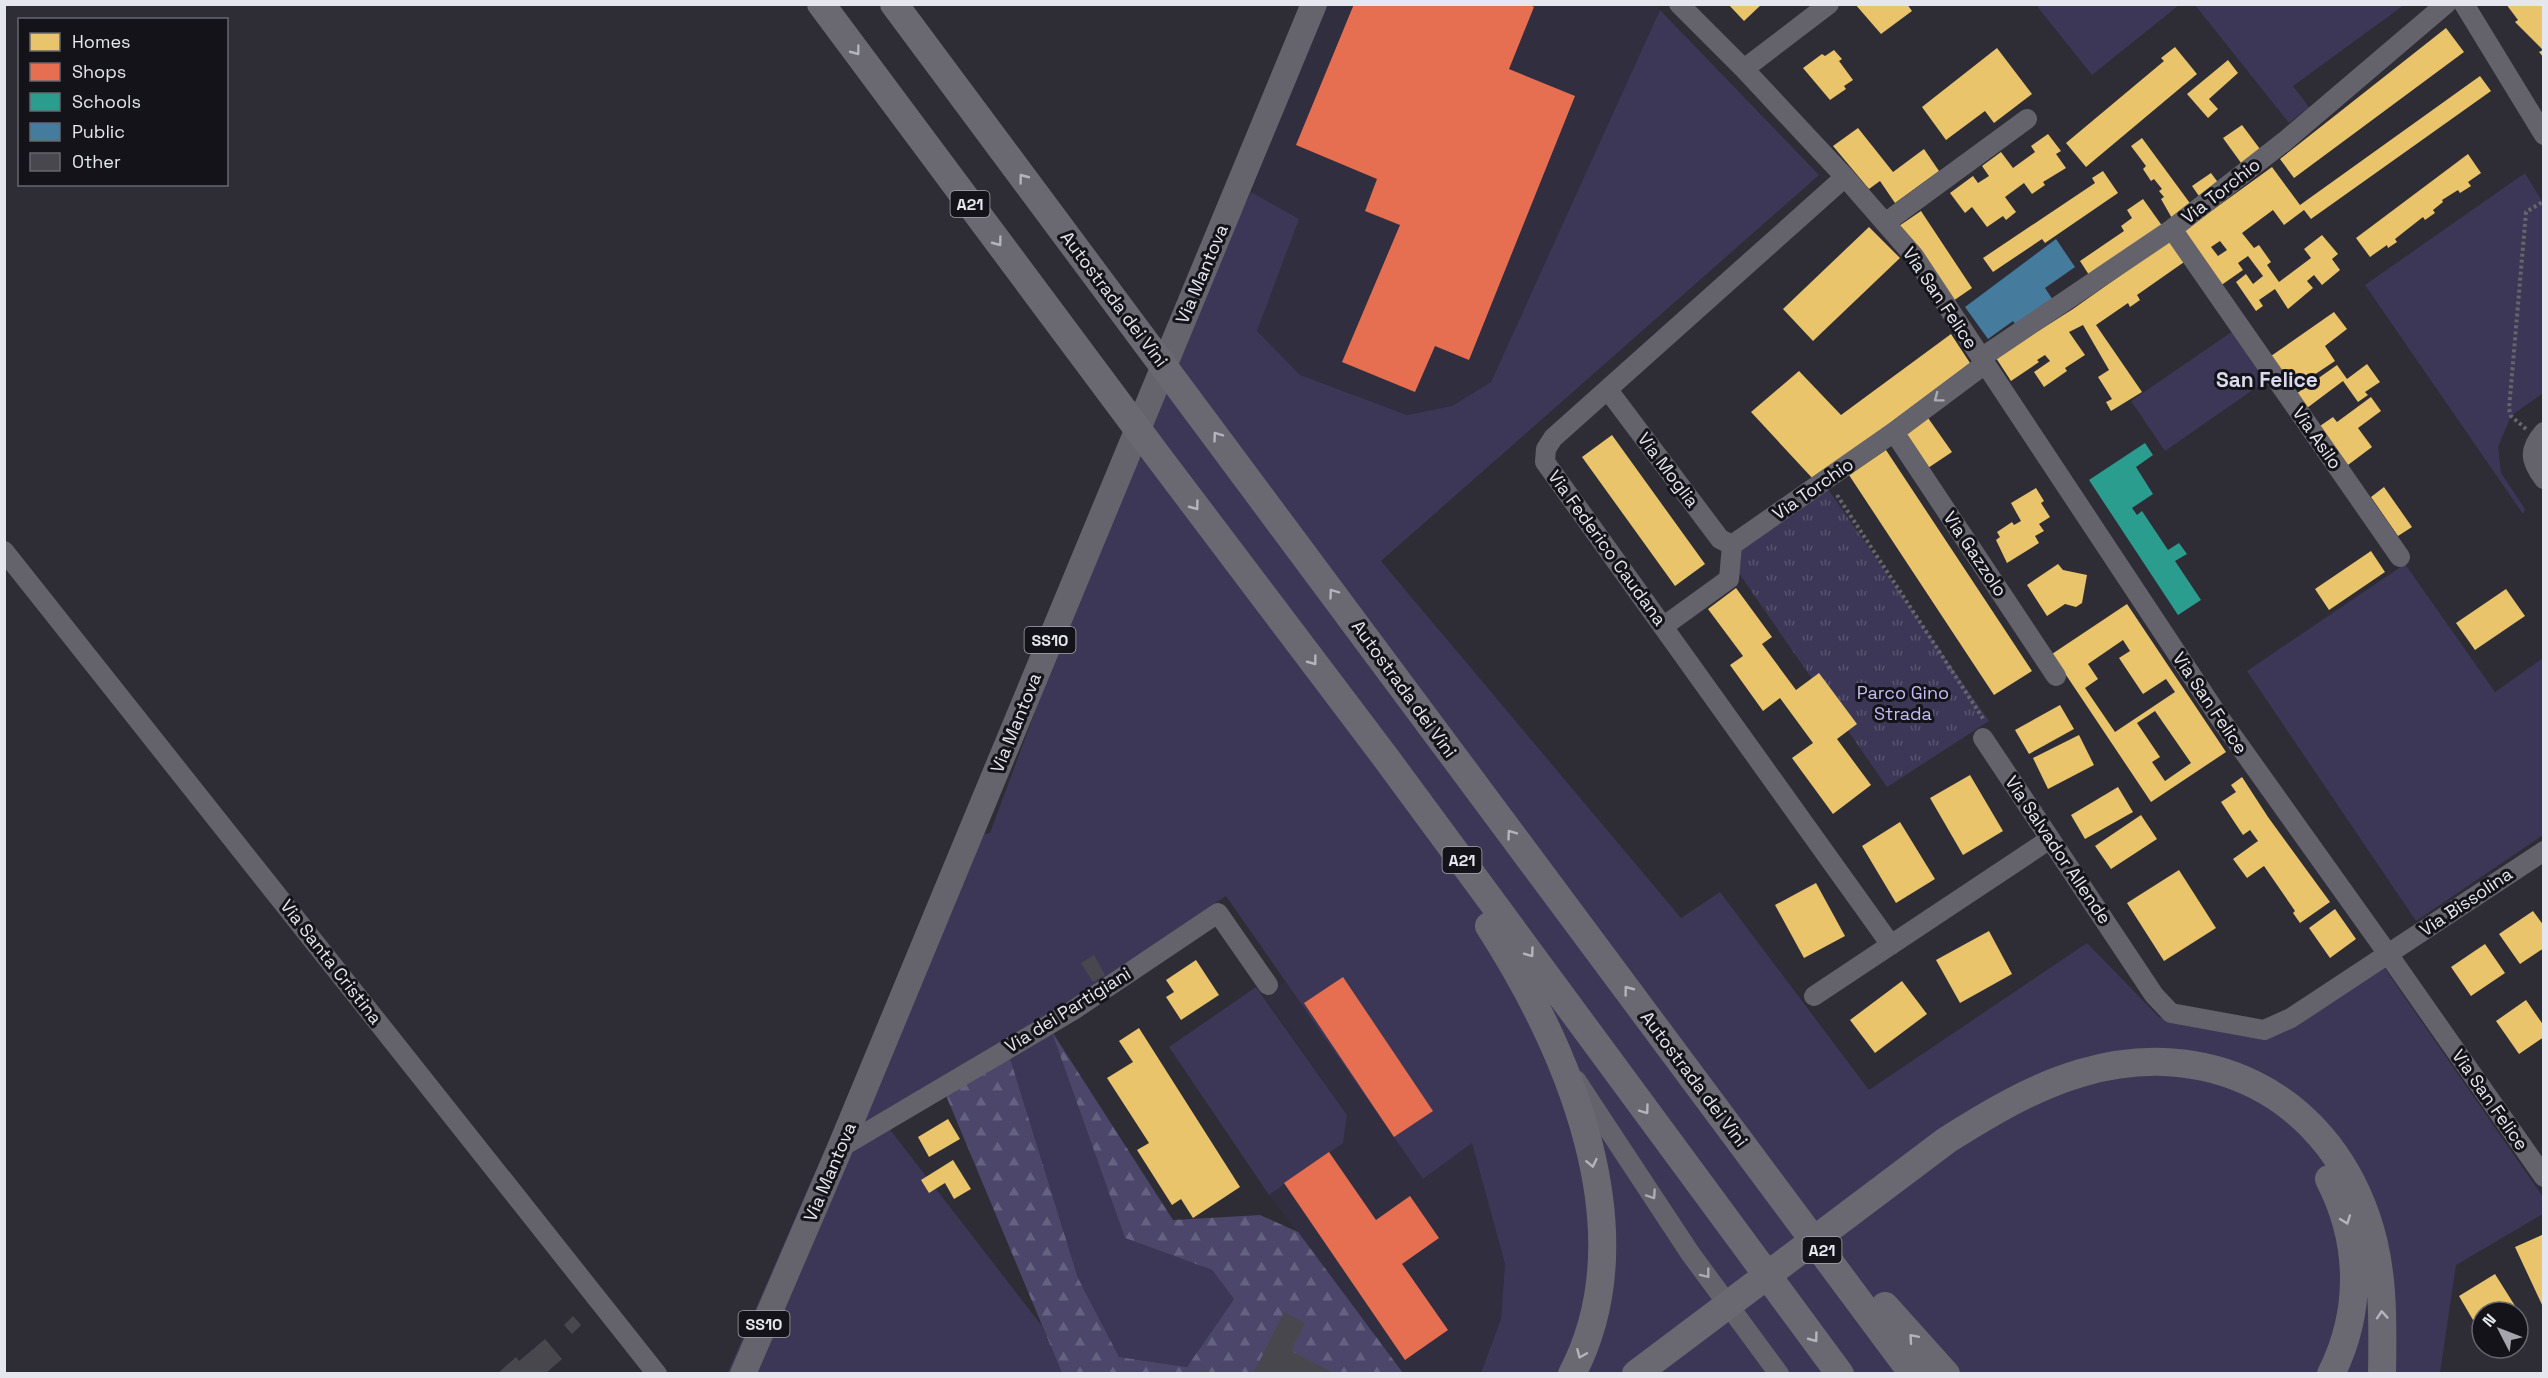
<svg xmlns="http://www.w3.org/2000/svg" width="2548" height="1378" viewBox="0 0 2548 1378" font-family="'Space Grotesk',sans-serif">
<style>
.built{fill:#312e40}
.grass{fill:#3c3757}
.forest{fill:url(#forest-firs)}
.park{fill:url(#park-tufts)}
.homes{fill:#e9c46a;fill-rule:evenodd}
.shops{fill:#e76f51}
.schools{fill:#2a9d8f}
.public{fill:#457b9d}
.building{fill:#49474e}
.lines{fill:none;stroke-linecap:round;stroke-linejoin:round}
.path{stroke:#65656b;stroke-width:4;stroke-dasharray:3 3;stroke-linecap:butt}
.minor{stroke:#64626a;stroke-width:20}
.major{stroke:#65636c;stroke-width:26}
.highway{stroke:#6a6972;stroke-width:28}
.oneway{stroke:#b4b4bd}
.oneway2{stroke:#acabb3}
.labels{text-anchor:middle;stroke-width:6;stroke-linejoin:round;paint-order:stroke}
.shield{fill:#131319;stroke:#a7a7af;stroke-width:1.5}
.shield-label{font-size:16px;font-weight:bold;fill:#e6e6ef}
.street-label{font-size:18px;fill:#e6e6ef;stroke:#131319}
.park-label{font-size:18px;fill:#c4bdf5;stroke:#131319}
.quarter-label{font-size:21px;font-weight:bold;fill:#dbdaed;stroke:#131319}
</style>
<defs>
<pattern id="forest-firs" width="22" height="20" patternUnits="userSpaceOnUse" patternTransform="scale(1.5)"><rect width="22" height="20" fill="#4b466a"/><path d="M5 1l3.5 6h-7zM16 11l3.5 6h-7z" fill="#656180"/></pattern>
<pattern id="park-tufts" width="24" height="20" patternUnits="userSpaceOnUse" patternTransform="scale(1.5)"><rect width="24" height="20" fill="#3c3757"/><path d="M3 7l-1-3M5 7V3M7 7l1-3M15 17l-1-3M17 17v-4M19 17l1-3" fill="none" stroke="#58546f"/></pattern>
</defs>
<rect width="100%" height="100%" fill="#2e2c34"/>
<path class="built" d="M1655,4L1660,10L1491,382L1452,406L1407,415L1300,375L1257,331L1299,219L1251,192L1326,5Z
M1285,981L1423,1179L1472,1142L1505,1264L1501,1319L1481,1373H1403L1269,1195L1343,1143L1347,1115L1264,996Z"/>
<path class="grass" d="M2036,5H2179L2092,75Z
M2195,5H2404L2293,86L2309,107L2289,123Z
M1660,10L1819,175L1381,561L1681,918L1720,892L1869,1090L2087,943L2159,1017L2266,1035L2379,960L2543,1197V1214L2456,1265L2440,1373H1481L1501,1319L1505,1264L1472,1143L1423,1179L1226,896L1123,968L1051,1030L1125,1238L1212,1270L1234,1299L1187,1367L1119,1357L1078,1278L1009,1055L888,1127L1042,1326L1062,1373L727,1374L961,838L990,833L1109,513L1184,334L1251,192L1299,219L1257,331L1300,375L1407,415L1452,406L1491,382Z
M2525,173L2543,203V393L2511,416L2498,447L2501,473L2525,509L2523,514L2365,285Z
M2233,331L2267,380L2165,451L2131,401Z
M2405,564L2495,692L2543,658V835L2416,921L2247,671Z
M1256,987L1347,1115L1343,1143L1269,1195L1169,1047Z"/>
<path class="forest" d="M1051,1030L1173,1220L1260,1215L1298,1232L1403,1373H1062L945,1093L1009,1055L1078,1278L1119,1357L1187,1367L1234,1299L1212,1270L1125,1238Z"/>
<path class="park" d="M1823,482L1989,721L1887,787L1727,556Z"/>
<path class="homes" d="M1728,4H1762L1744,21Z
M1855,4H1907L1912,11L1881,34Z
M2506,4H2544V58L2539,52L2543,50L2515,22L2518,20Z
M2446,28L2464,52L2294,178L2280,159Z
M2175,47L2197,74L2086,167L2066,143L2164,61L2161,58Z
M1997,48L2032,94L1994,123L1985,111L1946,140L1922,107Z
M1834,50L1842,59L1839,61L1853,80L1844,86L1846,89L1830,100L1803,68L1822,54L1825,56Z
M2228,60L2238,73L2209,99L2218,109L2208,118L2187,94Z
M2480,76L2491,91L2311,219L2304,210L2284,225L2273,210L2242,233L2254,248L2259,245L2271,262L2267,265L2279,282L2311,258L2304,249L2322,235L2338,254L2332,259L2340,270L2322,285L2314,275L2307,281L2313,288L2288,309L2275,289L2259,300L2263,306L2256,311L2236,282L2246,274L2253,284L2263,276L2248,256L2238,263L2243,270L2220,286L2181,233L2272,167L2300,205ZM2220,241L2227,250L2218,256L2211,247Z
M2242,125L2263,153L2244,167L2223,138Z
M1858,128L1893,172L1924,149L1939,171L1895,203L1880,181L1869,189L1833,146Z
M2048,134L2061,151L2056,154L2066,168L2043,182L2045,185L2032,194L2024,183L2005,197L2016,212L2006,220L2003,216L1987,227L1972,207L1965,213L1950,193L1973,176L1978,183L1989,176L1982,166L2001,152L2013,168L2035,152L2031,146Z
M2142,138L2192,206L2173,220L2161,199L2164,197L2159,191L2162,189L2154,179L2151,181L2143,169L2146,166L2131,146Z
M2468,154L2481,173L2468,182L2471,186L2460,193L2458,190L2442,200L2443,202L2433,210L2435,213L2425,220L2423,217L2395,239L2397,242L2388,248L2387,245L2370,257L2356,238Z
M2103,171L2118,193L2045,243L2042,239L1993,272L1983,258L2095,183L2092,178Z
M2211,173L2220,185L2201,199L2192,186Z
M2143,199L2163,227L2091,278L2080,261L2124,231L2121,226L2132,218L2127,210Z
M1921,211L1972,288L1953,301L1899,226Z
M1869,227L1900,258L1813,341L1783,309Z
M2172,239L2187,260L2137,295L2140,300L2130,307L2128,303L2096,325L2142,392L2111,411L2106,402L2112,399L2098,377L2109,370L2083,325L2069,332L2085,355L2065,368L2067,371L2044,387L2034,372L2050,361L2045,355L2037,360L2039,362L2011,381L1996,358L2073,309Z
M2334,312L2347,329L2325,346L2335,361L2293,389L2271,356Z
M1951,334L1970,363L1814,480L1751,412L1799,371L1841,415Z
M2367,364L2380,382L2365,392L2368,395L2358,402L2343,381L2307,408L2296,394L2337,365L2347,379Z
M2371,397L2381,411L2358,428L2372,447L2348,465L2320,426L2333,417L2337,422Z
M1926,415L1952,452L1928,468L1904,432Z
M1612,435L1705,564L1675,586L1582,457Z
M1886,450L2032,671L1994,695L1849,475Z
M2384,487L2412,527L2398,536L2371,497Z
M2036,488L2044,501L2041,503L2050,517L2039,524L2044,531L2035,536L2039,543L2007,563L1996,540L2000,537L1997,532L2012,522L2014,525L2021,521L2011,503Z
M2371,551L2385,572L2329,610L2315,589Z
M2058,564L2063,570L2087,575L2082,603L2076,607L2065,604L2047,616L2027,585Z
M1736,588L1772,637L1762,644L1796,690L1819,673L1857,724L1837,739L1871,785L1833,814L1792,758L1813,743L1780,698L1763,711L1730,665L1743,656L1708,609Z
M2506,589L2525,616L2475,650L2456,623Z
M2127,604L2226,752L2151,802L2052,654ZM2123,640L2130,651L2119,658L2143,694L2166,679L2175,692L2115,732L2085,688L2098,679L2088,664ZM2155,711L2191,763L2165,781L2152,762L2160,757L2137,723Z
M2060,705L2074,729L2029,754L2015,730Z
M2079,735L2094,765L2048,789L2033,758Z
M1970,775L2003,831L1963,855L1930,798Z
M2242,777L2268,817L2330,902L2300,923L2293,913L2295,911L2264,866L2247,878L2233,859L2258,841L2250,830L2243,835L2221,802L2236,792L2231,785Z
M2118,787L2133,812L2085,839L2071,815Z
M2141,815L2157,839L2111,869L2095,846Z
M1900,822L1935,879L1896,903L1862,846Z
M2179,870L2216,928L2164,961L2127,903Z
M1816,883L1845,936L1804,958L1775,905Z
M2335,909L2356,939L2330,958L2309,928Z
M2533,911L2544,926V948L2520,964L2499,934Z
M1989,931L2012,974L1960,1003L1936,960Z
M2485,944L2505,973L2471,996L2451,967Z
M1196,960L1219,995L1181,1020L1166,997L1174,992L1166,980Z
M1902,981L1927,1014L1875,1053L1850,1020Z
M2526,1000L2544,1026V1037L2519,1054L2496,1021Z
M1139,1028L1240,1187L1193,1218L1181,1199L1172,1205L1137,1150L1149,1143L1107,1078L1133,1062L1119,1041Z
M948,1119L960,1139L929,1157L918,1137Z
M953,1160L971,1189L954,1199L945,1183L929,1193L921,1180Z
M2544,1234V1309L2515,1247Z
M2495,1274L2517,1309L2513,1312H2482L2480,1332L2459,1296Z"/>
<path class="shops" d="M1354,4H1527L1534,7L1509,69L1575,96L1469,360L1435,346L1415,392L1342,362L1400,225L1365,211L1377,179L1296,145Z
M1343,977L1433,1111L1394,1137L1304,1003Z
M1329,1152L1376,1220L1410,1196L1439,1238L1402,1264L1448,1330L1405,1360L1284,1183Z"/>
<path class="schools" d="M2145,443L2153,455L2136,467L2153,494L2132,508L2137,515L2142,511L2168,550L2179,543L2187,554L2175,561L2201,600L2178,615L2089,480Z"/>
<path class="public" d="M2056,239L2075,267L2045,288L2055,303L2019,329L2013,321L1988,339L1965,307Z"/>
<path class="building" d="M1094,955L1105,975L1093,982L1081,963Z
M1284,1312L1305,1323L1291,1351L1332,1372L1331,1374H1253Z
M573,1316L581,1325L572,1334L564,1325Z
M545,1339L562,1359L545,1374H497L516,1357L519,1361Z"/>
<g class="lines">
<path class="path" d="M2526,429L2511,416L2509,409L2526,212L2544,201
M1837,495L1984,720"/>
<path class="minor" d="M1679,4L1744,69L1845,177L1914,256L2219,717L2388,954L2544,1177
M2464,4L2544,135
M1744,69L1829,4
M1845,177L1553,438L1546,449L1545,462L1891,945
M1885,223L2027,119
M2172,229L2400,557
M1981,358L2172,229L2285,141L2446,4
M1608,390L1720,539L1732,545
M1894,432L2056,676
M2544,432C2528,450 2530,461 2544,479
M1732,545L1894,432L1985,364
M4,551L657,1374
M1664,626L1729,579L1732,545
M1983,738L2154,995L2171,1013L2264,1030L2291,1018L2544,851
M1814,996L2050,839
M1576,1080L1690,1253L1779,1374
M840,1148L1072,1011L1218,913L1268,985"/>
<path class="major" d="M743,1374L840,1148L1314,4"/>
<path class="highway" d="M821,4L1160,459L1386,758L1840,1374
M894,4L1913,1374
M1489,926C1568,1049 1647,1231 1572,1374
M2329,1179C2361,1241 2363,1310 2331,1374
M1885,1306L1946,1374
M1636,1374L1947,1140C1990,1113 2033,1087 2081,1073C2206,1036 2323,1093 2366,1216C2384,1266 2383,1321 2382,1374"/>
</g>
<defs><path id="oneway-chevron" d="M-2-3.5L2.5 0L-2 3.5" fill="none" stroke-width="1.6" stroke-linecap="round" stroke-linejoin="round" transform="scale(1.5)"/></defs>
<g class="oneway">
<use href="#oneway-chevron" transform="translate(856 51) rotate(53)"/>
<use href="#oneway-chevron" transform="translate(1023 178) rotate(-127)"/>
<use href="#oneway-chevron" transform="translate(998 242) rotate(53)"/>
<use href="#oneway-chevron" transform="translate(1217 436) rotate(-126)"/>
<use href="#oneway-chevron" transform="translate(1195 506) rotate(53)"/>
<use href="#oneway-chevron" transform="translate(1333 593) rotate(-126)"/>
<use href="#oneway-chevron" transform="translate(1313 661) rotate(53)"/>
<use href="#oneway-chevron" transform="translate(1511 834) rotate(-126)"/>
<use href="#oneway-chevron" transform="translate(1530 953) rotate(54)"/>
<use href="#oneway-chevron" transform="translate(1628 990) rotate(-127)"/>
<use href="#oneway-chevron" transform="translate(1645 1110) rotate(54)"/>
<use href="#oneway-chevron" transform="translate(1592 1163) rotate(78)"/>
<use href="#oneway-chevron" transform="translate(2346 1220) rotate(70)"/>
<use href="#oneway-chevron" transform="translate(2382 1315) rotate(-94)"/>
<use href="#oneway-chevron" transform="translate(1814 1338) rotate(53)"/>
<use href="#oneway-chevron" transform="translate(1913 1338) rotate(-131)"/>
<use href="#oneway-chevron" transform="translate(1581 1354) rotate(113)"/>
</g>
<g class="oneway2">
<use href="#oneway-chevron" transform="translate(1938 398) rotate(143)"/>
<use href="#oneway-chevron" transform="translate(1652 1195) rotate(56)"/>
<use href="#oneway-chevron" transform="translate(1706 1274) rotate(52)"/>
</g>
<g class="labels">
<g class="shield">
<rect x="950.5" y="191" width="39" height="26" rx="4.5"/>
<rect x="1024.5" y="627" width="51" height="26" rx="4.5"/>
<rect x="1442.5" y="847" width="39" height="26" rx="4.5"/>
<rect x="1802.5" y="1237" width="39" height="26" rx="4.5"/>
<rect x="738.5" y="1311" width="51" height="26" rx="4.5"/>
</g>
<g class="shield-label">
<text x="970" y="210">A21</text>
<text x="1050" y="646">SS10</text>
<text x="1462" y="866">A21</text>
<text x="1822" y="1256">A21</text>
<text x="764" y="1330">SS10</text>
</g>
<g class="street-label">
<text transform="translate(2221 191) rotate(-38)" y="6">Via Torchio</text>
<text transform="translate(1202 274) rotate(-67)" y="6">Via Mantova</text>
<text transform="translate(1940 298) rotate(56)" y="6">Via San Felice</text>
<text transform="translate(1114 299) rotate(53)" y="6">Autostrada dei Vini</text>
<text transform="translate(2317 438) rotate(55)" y="6">Via Asilo</text>
<text transform="translate(1668 470) rotate(53)" y="6">Via Moglia</text>
<text transform="translate(1813 489) rotate(-35)" y="6">Via Torchio</text>
<text transform="translate(1607 548) rotate(54)" y="6">Via Federico Caudana</text>
<text transform="translate(1975 554) rotate(56)" y="6">Via Gazzolo</text>
<text transform="translate(1404 689) rotate(54)" y="6">Autostrada dei Vini</text>
<text transform="translate(2210 703) rotate(56)" y="6">Via San Felice</text>
<text transform="translate(1016 723) rotate(-68)" y="6">Via Mantova</text>
<text transform="translate(2058 850) rotate(56)" y="6">Via Salvador Allende</text>
<text transform="translate(2466 902) rotate(-34)" y="6">Via Bissolina</text>
<text transform="translate(331 962) rotate(52)" y="6">Via Santa Cristina</text>
<text transform="translate(1068 1010) rotate(-32)" y="6">Via dei Partigiani</text>
<text transform="translate(1694 1079) rotate(53)" y="6">Autostrada dei Vini</text>
<text transform="translate(2490 1100) rotate(55)" y="6">Via San Felice</text>
<text transform="translate(830 1172) rotate(-67)" y="6">Via Mantova</text>
</g>
<g class="park-label">
<text x="1903" y="699">Parco Gino<tspan x="1903" dy="21">Strada</tspan></text>
</g>
<g class="quarter-label">
<text x="2267" y="387">San Felice</text>
</g>
</g>
<rect width="2548" height="1378" fill="none" stroke="#e6e6ef" stroke-width="12"/>
<rect x="18" y="18" width="210" height="168" fill="#131319" stroke="#67676f" stroke-width="1.5"/>
<rect x="30" y="33" width="30" height="18" fill="#e9c46a" stroke="#67676f" stroke-width="1.5"/>
<text x="72" y="48" font-size="18" fill="#e6e6ef">Homes</text>
<rect x="30" y="63" width="30" height="18" fill="#e76f51" stroke="#67676f" stroke-width="1.5"/>
<text x="72" y="78" font-size="18" fill="#e6e6ef">Shops</text>
<rect x="30" y="93" width="30" height="18" fill="#2a9d8f" stroke="#67676f" stroke-width="1.5"/>
<text x="72" y="108" font-size="18" fill="#e6e6ef">Schools</text>
<rect x="30" y="123" width="30" height="18" fill="#457b9d" stroke="#67676f" stroke-width="1.5"/>
<text x="72" y="138" font-size="18" fill="#e6e6ef">Public</text>
<rect x="30" y="153" width="30" height="18" fill="#49474e" stroke="#67676f" stroke-width="1.5"/>
<text x="72" y="168" font-size="18" fill="#e6e6ef">Other</text>
<g transform="translate(2500 1330) rotate(312)"><circle r="28" fill="#131319" stroke="#67676f" stroke-width="1.5"/>
<path d="M0-4.5L10 22L0 15L-10 22Z" fill="#a6a5ae"/>
<text y="-9" font-size="16" font-weight="bold" text-anchor="middle" fill="#e6e6ef">N</text>
</g>
</svg>
